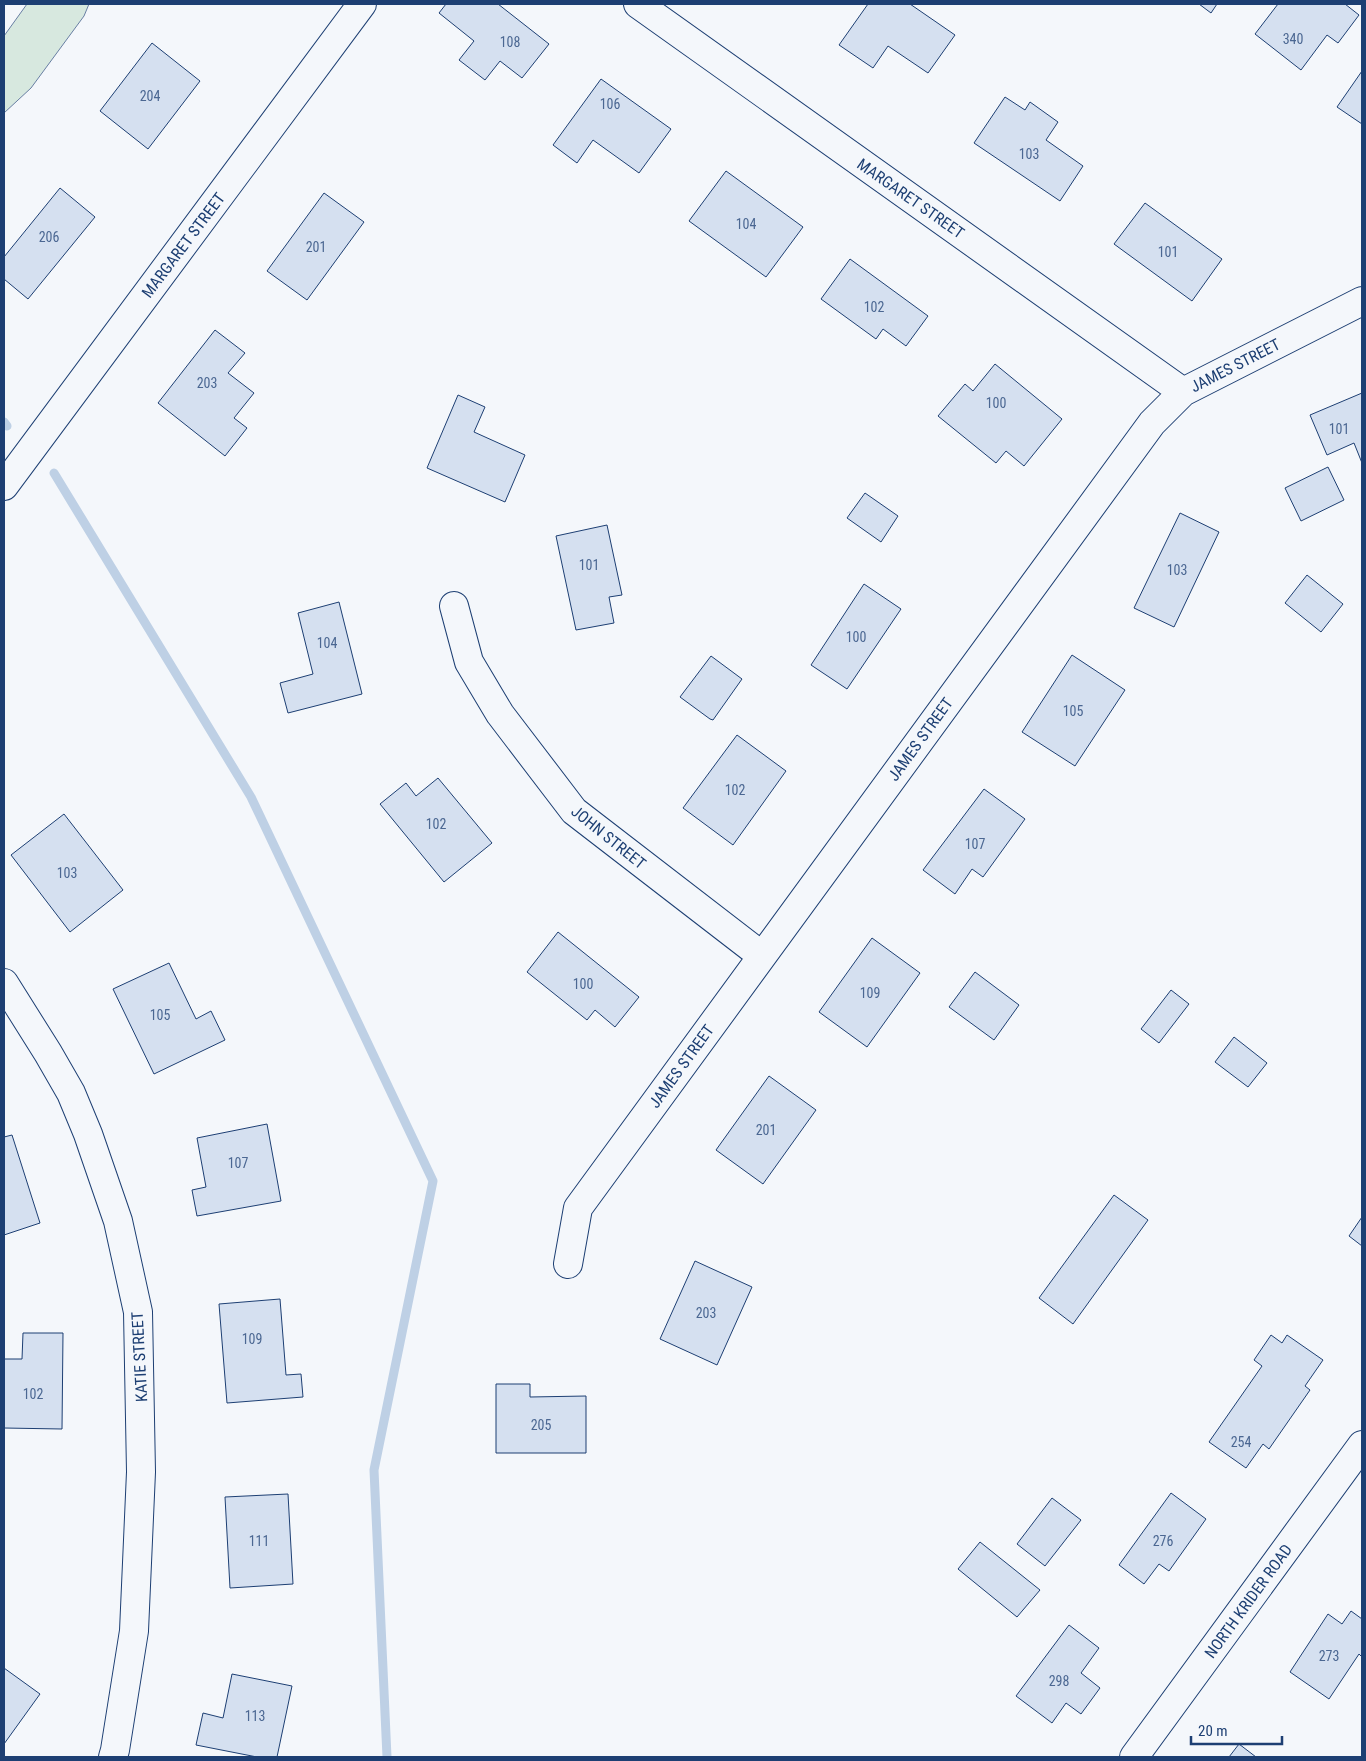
<svg xmlns="http://www.w3.org/2000/svg" width="1366" height="1761" viewBox="0 0 1366 1761" font-family="'Roboto Condensed',sans-serif">
<style>
.green{fill:#d7e8df;stroke:#687fa3}
.lines{fill:none;stroke-linecap:round;stroke-linejoin:round}
.stream{stroke:#bed0e5;stroke-width:9}
.building{fill:#d5e0f0;stroke:#1d3f73}
.minor-casing{stroke:#1d3f73;stroke-width:30}
.minor{stroke:#f4f7fb;stroke-width:28}
.labels{text-anchor:middle;stroke-width:4;stroke-linejoin:round;paint-order:stroke}
.number-label{font-size:14px;fill:#4b6792}
.street-label{font-size:16px;fill:#1d3f73;stroke:#f4f7fb}
</style>
<rect width="100%" height="100%" fill="#f4f7fb"/>
<path class="green" d="M27,4H89L84,16L31,88L4,113V36Z"/>
<g class="lines">
<path class="stream" d="M4,422L7,426
M54,473L251,797L433,1181L374,1470L387,1757"/>
</g>
<path class="building" d="M446,4H498L549,44L522,78L500,61L485,80L459,60L474,41L439,13Z
M868,4H910L955,35L928,73L888,46L873,68L839,45Z
M1199,4H1217L1211,13Z
M1278,4H1345L1359,15L1338,43L1327,35L1301,70L1255,34Z
M152,43L200,81L148,149L100,111Z
M1362,71V124L1337,107Z
M601,79L671,129L639,173L593,140L577,163L553,145Z
M1005,97L1025,110L1030,102L1058,122L1046,140L1083,166L1060,201L974,143Z
M726,171L803,227L766,277L689,221Z
M60,188L95,217L28,299L4,279V257Z
M324,193L364,222L307,300L267,271Z
M1145,203L1222,259L1192,301L1114,244Z
M850,259L928,316L906,346L883,329L876,339L821,299Z
M215,330L245,353L228,373L254,393L234,418L247,428L225,456L158,403Z
M995,364L1062,419L1024,466L1006,451L996,463L938,416L965,384L973,391Z
M1362,393V463L1354,443L1327,455L1310,415Z
M458,395L485,407L474,432L525,455L505,502L427,468Z
M1328,467L1344,500L1301,521L1285,488Z
M865,493L898,516L881,542L847,518Z
M1180,513L1219,532L1174,627L1134,608Z
M607,525L622,595L609,597L614,623L576,630L556,536Z
M1307,575L1343,604L1321,632L1285,603Z
M864,584L901,609L847,689L811,665Z
M339,602L362,694L288,713L280,683L313,674L298,613Z
M1072,655L1125,690L1075,766L1022,732Z
M711,656L742,679L713,720L710,719L680,697Z
M737,735L786,771L733,845L683,808Z
M438,778L492,843L444,882L380,804L406,783L416,796Z
M984,789L1025,819L983,877L972,869L955,894L923,870Z
M64,814L123,890L70,932L11,855Z
M558,932L639,997L615,1027L595,1010L587,1020L527,972Z
M872,938L920,973L867,1047L819,1012Z
M169,963L196,1019L211,1011L225,1040L154,1074L113,989Z
M975,972L1019,1005L994,1040L949,1007Z
M1171,990L1189,1004L1159,1043L1141,1029Z
M1234,1037L1267,1063L1248,1087L1215,1062Z
M769,1076L816,1110L763,1184L716,1150Z
M267,1124L281,1201L197,1216L192,1190L206,1187L197,1138Z
M12,1135L40,1223L4,1235V1137Z
M1114,1195L1148,1220L1073,1324L1039,1298Z
M1362,1217V1246L1349,1236Z
M695,1261L752,1287L717,1365L660,1339Z
M280,1299L286,1375L301,1374L303,1397L227,1403L219,1304Z
M23,1333H63L62,1429L4,1428V1359H22Z
M1271,1335L1282,1343L1287,1335L1323,1360L1305,1386L1310,1390L1269,1449L1263,1444L1246,1468L1209,1442L1262,1366L1254,1360Z
M496,1384H530V1397L586,1396V1453H496Z
M1171,1493L1206,1519L1169,1571L1159,1564L1144,1584L1119,1565Z
M288,1494L293,1584L230,1588L225,1497Z
M1052,1498L1081,1520L1045,1566L1017,1544Z
M980,1542L1040,1590L1017,1617L958,1569Z
M1351,1611L1362,1619V1657L1359,1654L1329,1699L1290,1672L1328,1614L1342,1624Z
M1069,1625L1099,1648L1081,1673L1100,1688L1081,1714L1066,1703L1052,1723L1016,1696Z
M4,1668L40,1694L4,1744Z
M232,1674L292,1686L277,1757H257L196,1745L203,1713L223,1718Z
M1239,1744L1256,1757H1229Z"/>
<g class="lines">
<g class="minor-casing">
<path id="minor" d="M638,4L1183,392
M4,486L362,4
M454,606L469,662L500,714L574,811L762,956
M4,983L48,1053L71,1093L88,1134L118,1221L138,1312L141,1472L134,1631L115,1750L113,1757
M568,1264L578,1208L1152,423L1183,392L1362,301
M1134,1757L1362,1445"/>
</g>
<use href="#minor" class="minor"/>
</g>
<g class="labels">
<g class="number-label">
<text x="1293" y="44">340</text>
<text x="510" y="47">108</text>
<text x="150" y="101">204</text>
<text x="610" y="109">106</text>
<text x="1029" y="159">103</text>
<text x="746" y="229">104</text>
<text x="49" y="242">206</text>
<text x="316" y="252">201</text>
<text x="1168" y="257">101</text>
<text x="874" y="312">102</text>
<text x="207" y="388">203</text>
<text x="996" y="408">100</text>
<text x="1339" y="434">101</text>
<text x="589" y="570">101</text>
<text x="1177" y="575">103</text>
<text x="856" y="642">100</text>
<text x="327" y="648">104</text>
<text x="1073" y="716">105</text>
<text x="735" y="795">102</text>
<text x="436" y="829">102</text>
<text x="975" y="849">107</text>
<text x="67" y="878">103</text>
<text x="583" y="989">100</text>
<text x="870" y="998">109</text>
<text x="160" y="1020">105</text>
<text x="766" y="1135">201</text>
<text x="238" y="1168">107</text>
<text x="706" y="1318">203</text>
<text x="252" y="1344">109</text>
<text x="33" y="1399">102</text>
<text x="541" y="1430">205</text>
<text x="1241" y="1447">254</text>
<text x="259" y="1546">111</text>
<text x="1163" y="1546">276</text>
<text x="1329" y="1661">273</text>
<text x="1059" y="1686">298</text>
<text x="255" y="1721">113</text>
</g>
<g class="street-label">
<text transform="translate(911 198) rotate(35)" y="6">MARGARET STREET</text>
<text transform="translate(183 245) rotate(-53)" y="6">MARGARET STREET</text>
<text transform="translate(1235 365) rotate(-27)" y="6">JAMES STREET</text>
<text transform="translate(920 739) rotate(-54)" y="6">JAMES STREET</text>
<text transform="translate(609 837) rotate(39)" y="6">JOHN STREET</text>
<text transform="translate(681 1066) rotate(-54)" y="6">JAMES STREET</text>
<text transform="translate(139 1357) rotate(-93)" y="6">KATIE STREET</text>
<text transform="translate(1248 1601) rotate(-54)" y="6">NORTH KRIDER ROAD</text>
</g>
</g>
<rect width="1366" height="1761" fill="none" stroke="#1d3f73" stroke-width="10"/>
<path d="M1191 1736v8h91v-8" fill="none" stroke="#1d3f73" stroke-width="2.5"/>
<text x="1198" y="1736" font-size="15" fill="#1d3f73" stroke="#f4f7fb" stroke-width="4" paint-order="stroke">20 m</text>
</svg>
